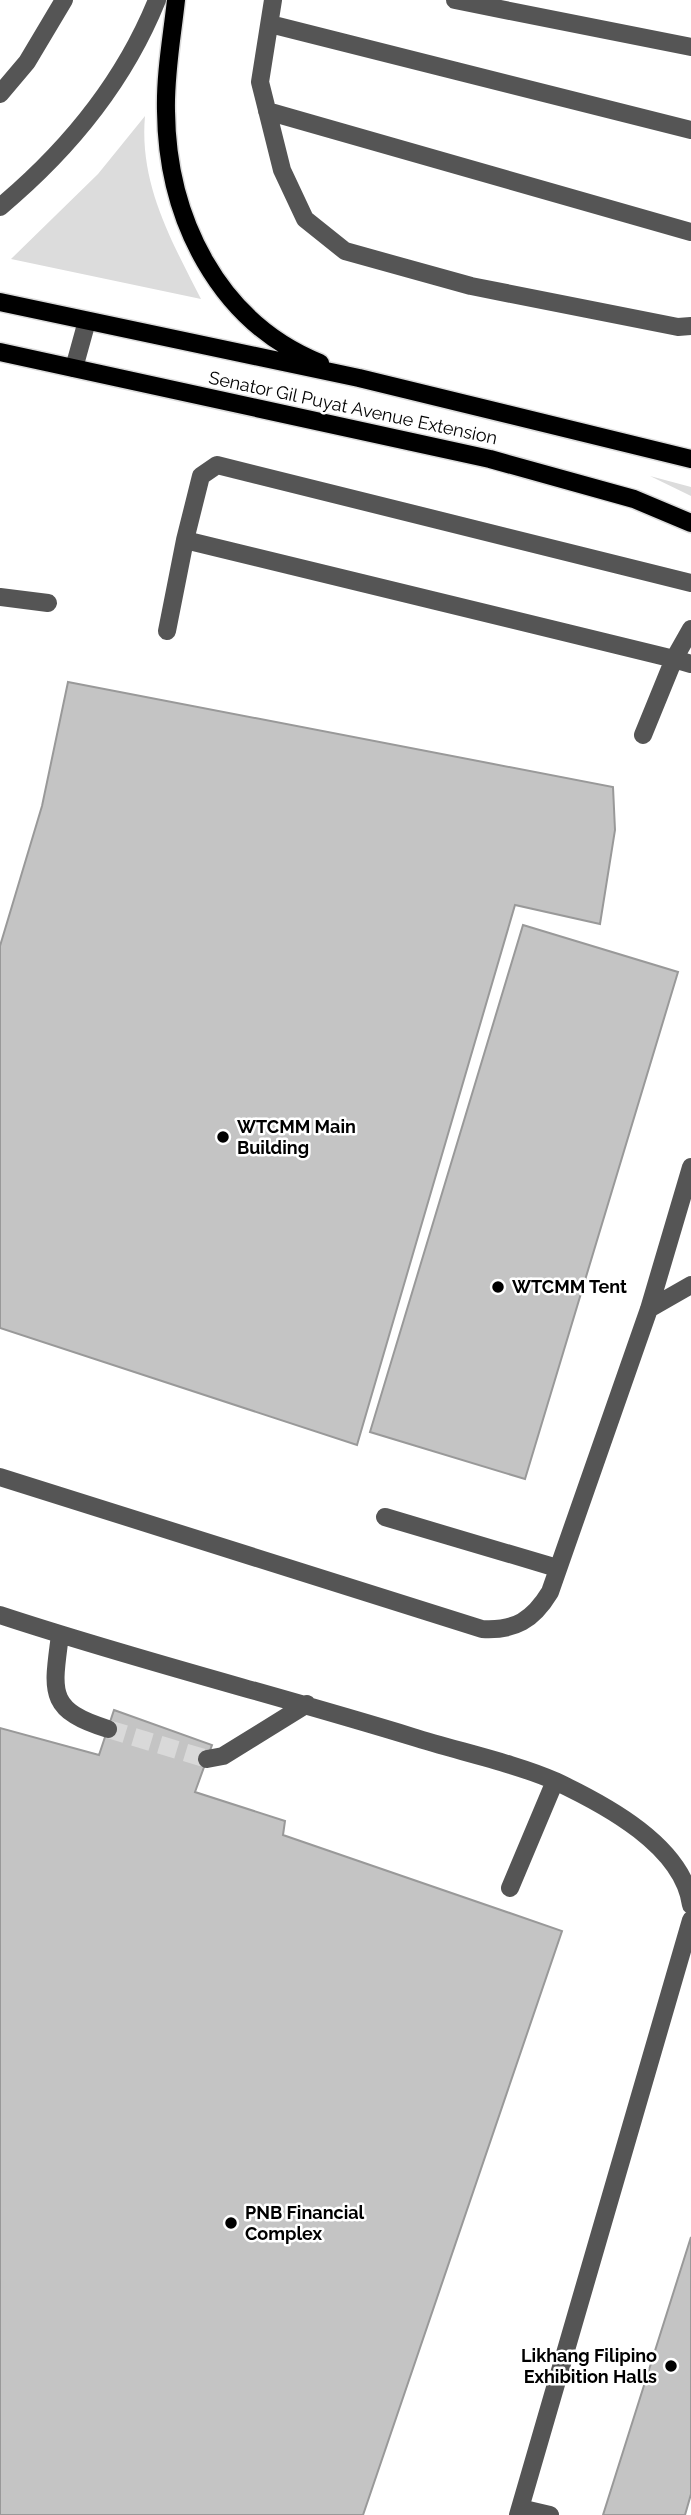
<svg xmlns="http://www.w3.org/2000/svg" width="691" height="2515" viewBox="0 0 691 2515" font-family="Raleway,sans-serif">
<style>
.green{fill:#dcdcdc}
.building{fill:#c4c4c4;stroke:#999;stroke-width:2}
.lines{fill:none;stroke-linecap:round;stroke-linejoin:round}
.minor-tunnel{stroke:#d9d9d9;stroke-width:18;stroke-dasharray:18 9;stroke-linecap:butt}
.major-casing{stroke:#dbdbdb;stroke-width:21}
.minor{stroke:#555;stroke-width:18}
.major{stroke:#000;stroke-width:18}
.poi-dot{fill:#000;stroke:#fff;stroke-width:2.5}
.labels{text-anchor:middle;stroke-width:5;stroke-linejoin:round;paint-order:stroke}
.street-label{font-size:18px;fill:#000;stroke:#fff}
.poi-label{font-size:18px;font-weight:bold;fill:#000;stroke:#fff;text-anchor:start}
</style>
<rect width="100%" height="100%" fill="#fff"/>
<path class="green" d="M145,116C139,184 171,240 201,299L11,259L98,174Z
M650,476L691,487V496Z"/>
<path class="building" d="M68,682L613,787L615,830L600,924L515,905L357,1445L0,1328V946L42,806Z
M523,925L678,972L525,1479L370,1432Z
M114,1710L212,1745L195,1792L285,1821L283,1835L562,1931L363,2515H0V1728L99,1755Z
M691,2237V2494L685,2515H603Z"/>
<g class="lines">
<path class="minor-tunnel" d="M108,1729L207,1759"/>
<g class="major-casing">
<path id="major" d="M176,0C172,37 165,74 166,111C167,218 218,322 320,363
M0,302L359,378L691,459
M0,352L490,459L634,499L691,523"/>
</g>
<path class="minor" d="M273,0L260,82L282,170L305,219L345,251L471,286L678,327L691,326
M455,0L691,47
M270,24L691,130
M0,94L27,62L64,0
M267,111L691,232
M0,207C67,151 124,82 157,0
M74,368L87,321
M691,583L217,465L201,476L185,540L674,659L691,629
M0,597L48,603
M167,631L185,540
M643,735L674,659L691,664
M649,1309L691,1285
M0,1477L482,1629C515,1631 533,1620 550,1592L649,1309L691,1167
M385,1517L557,1568
M0,1615C136,1660 276,1695 413,1737C457,1751 514,1763 555,1781C606,1805 683,1846 691,1905
M60,1635C53,1691 46,1710 108,1729
M207,1759L223,1756L307,1704
M510,1888L555,1781
M520,2508L550,2515
M518,2515L691,1920"/>
<use href="#major" class="major"/>
</g>
<g class="poi-dot">
<circle cx="223" cy="1137" r="7"/>
<circle cx="498" cy="1287" r="7"/>
<circle cx="231" cy="2223" r="7"/>
<circle cx="671" cy="2366" r="7"/>
</g>
<g class="labels">
<g class="street-label">
<text transform="translate(353 408) rotate(12)" y="6">Senator Gil Puyat Avenue Extension</text>
</g>
<g class="poi-label">
<text x="237" y="1133">WTCMM Main<tspan x="237" dy="21">Building</tspan></text>
<text x="512" y="1293">WTCMM Tent</text>
<text x="245" y="2219">PNB Financial<tspan x="245" dy="21">Complex</tspan></text>
<text x="657" y="2362" text-anchor="end">Likhang Filipino<tspan x="657" dy="21">Exhibition Halls</tspan></text>
</g>
</g>
</svg>
